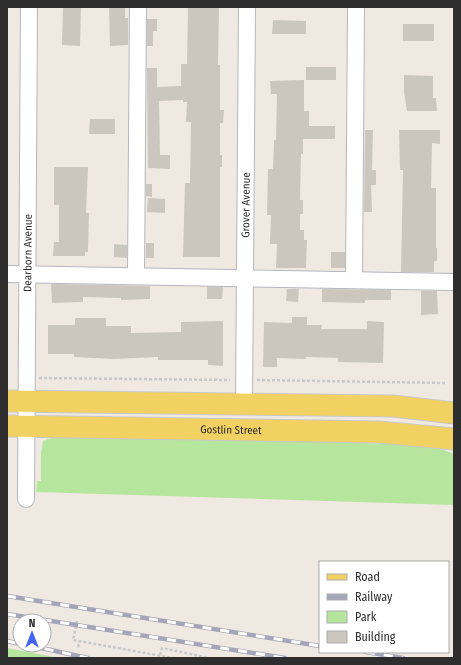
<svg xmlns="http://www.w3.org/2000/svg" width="461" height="665" viewBox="0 0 461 665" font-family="'Fira Sans Condensed',sans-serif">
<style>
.green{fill:#b6e59e}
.building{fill:#cbc7bf}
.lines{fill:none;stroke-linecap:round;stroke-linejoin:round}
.minor-casing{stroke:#b4b7c1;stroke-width:18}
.major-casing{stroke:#c9c9c9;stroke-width:23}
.path{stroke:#c9c9c9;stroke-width:2.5;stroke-dasharray:3 2;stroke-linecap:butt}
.minor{stroke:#fff;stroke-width:16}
.major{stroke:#f2d163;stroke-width:21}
.rail-casing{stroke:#a3a6b8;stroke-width:4.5}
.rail{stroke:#fff;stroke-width:3;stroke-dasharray:9;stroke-linecap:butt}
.labels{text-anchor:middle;stroke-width:3;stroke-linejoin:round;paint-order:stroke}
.street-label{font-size:11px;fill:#2e2e2e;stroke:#fff}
</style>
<rect width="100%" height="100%" fill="#efe9e1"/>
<path class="green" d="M56,436L401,444L441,449L454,454V505L36,492L37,481H41V453L43,441Z
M7,648L59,658H7Z"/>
<path class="building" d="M63,7H81L80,46L62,45Z
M109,7H125V18H128V45L110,46Z
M188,7H219L218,65H220V110H224L223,123H220V155H222V167H220V257H183L185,183H190L191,122H186L187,102H183V100L159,101L160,155H170V169L148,168L147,68H157V87L181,86V64H187Z
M147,19H157V31H153V46H147Z
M273,20L306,21V34H272Z
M403,24H434V41H403Z
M306,67H336V80H306Z
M404,75L433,76V98H436L437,111H407L404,92Z
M304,80V111H309V126H335V139H303V154H301L300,200H303V214H300V230H304V240H307L306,268H276L277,244H270L271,215H267L268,169H273L274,140H276L277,94H271L270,81Z
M90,119H115V134H89Z
M365,130H373L372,170H376V185H371L372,212H364Z
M399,130H440V144L432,143L431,188H436V248H437V261H434V272H401L403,170H400Z
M54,167H88L86,213H89L88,252H85V256H53L54,242H59V205H54Z
M146,184H152V197L146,196Z
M148,198L165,199V213L147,212Z
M146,243H154V258H146Z
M114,244L127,245V258L114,257Z
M331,252H345V268H331Z
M51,284L150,286V299L121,300V298L83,297V302L52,303Z
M207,287H223L222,299H207Z
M287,289H299L298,302L286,301Z
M322,289L391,290V300H365V303L322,302Z
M421,291H437L438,314L421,315Z
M292,317H307V325H322L321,329H367V321L384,322L383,363L338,362V358L306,357V359L277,358V367H263L264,322L292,323Z
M75,318H106V326H131V333L181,332V322L223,321V366L208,365V360H158V357L113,359L74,357V354H48V325H75Z"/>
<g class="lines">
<g class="minor-casing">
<g id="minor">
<path d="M7,274L454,282"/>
<path d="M136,276L138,7"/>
<path d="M354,280L356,7"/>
<path id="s1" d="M244,404L247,7"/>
<path id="s2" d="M26,499L29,7"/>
</g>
</g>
<g class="major-casing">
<g id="major">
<path d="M7,401L393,406L454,413"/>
<path id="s3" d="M7,426L379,432L454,439"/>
</g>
</g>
<path class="path" d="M39,378L230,380
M257,380L446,383
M77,621L73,640L173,658
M78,647L80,641
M160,655L162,648L209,658"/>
<use href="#minor" class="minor"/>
<use href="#major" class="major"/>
<g class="rail-casing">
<path id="rail" d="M7,596L320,646
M7,614L285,658
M7,641L20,644
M27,645L88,658
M366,652L403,658"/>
</g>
<use href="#rail" class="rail"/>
</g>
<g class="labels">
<g class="street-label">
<text dy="4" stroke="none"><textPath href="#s1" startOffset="199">Grover Avenue</textPath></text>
<text dy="4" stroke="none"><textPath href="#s2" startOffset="246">Dearborn Avenue</textPath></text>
<text dy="4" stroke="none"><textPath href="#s3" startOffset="224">Gostlin Street</textPath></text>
</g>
</g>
<rect width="461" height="665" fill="none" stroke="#2e2e2e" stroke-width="16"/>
<rect x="319" y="561" width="130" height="92" fill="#ffffff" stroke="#ababab"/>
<rect x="327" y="574" width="20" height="6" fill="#f2d163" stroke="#ababab"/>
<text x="355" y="581" font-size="12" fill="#2e2e2e">Road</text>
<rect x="327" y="594" width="20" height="6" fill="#a3a6b8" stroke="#ababab"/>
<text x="355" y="601" font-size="12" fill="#2e2e2e">Railway</text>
<rect x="327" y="611" width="20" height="12" fill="#b6e59e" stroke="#ababab"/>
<text x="355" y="621" font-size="12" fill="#2e2e2e">Park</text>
<rect x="327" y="631" width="20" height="12" fill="#cbc7bf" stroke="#ababab"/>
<text x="355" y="641" font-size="12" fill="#2e2e2e">Building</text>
<g transform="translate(32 633)"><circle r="19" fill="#ffffff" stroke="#ababab"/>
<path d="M0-3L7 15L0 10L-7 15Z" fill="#4264fb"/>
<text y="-6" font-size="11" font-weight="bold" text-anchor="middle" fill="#2e2e2e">N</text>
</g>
</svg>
